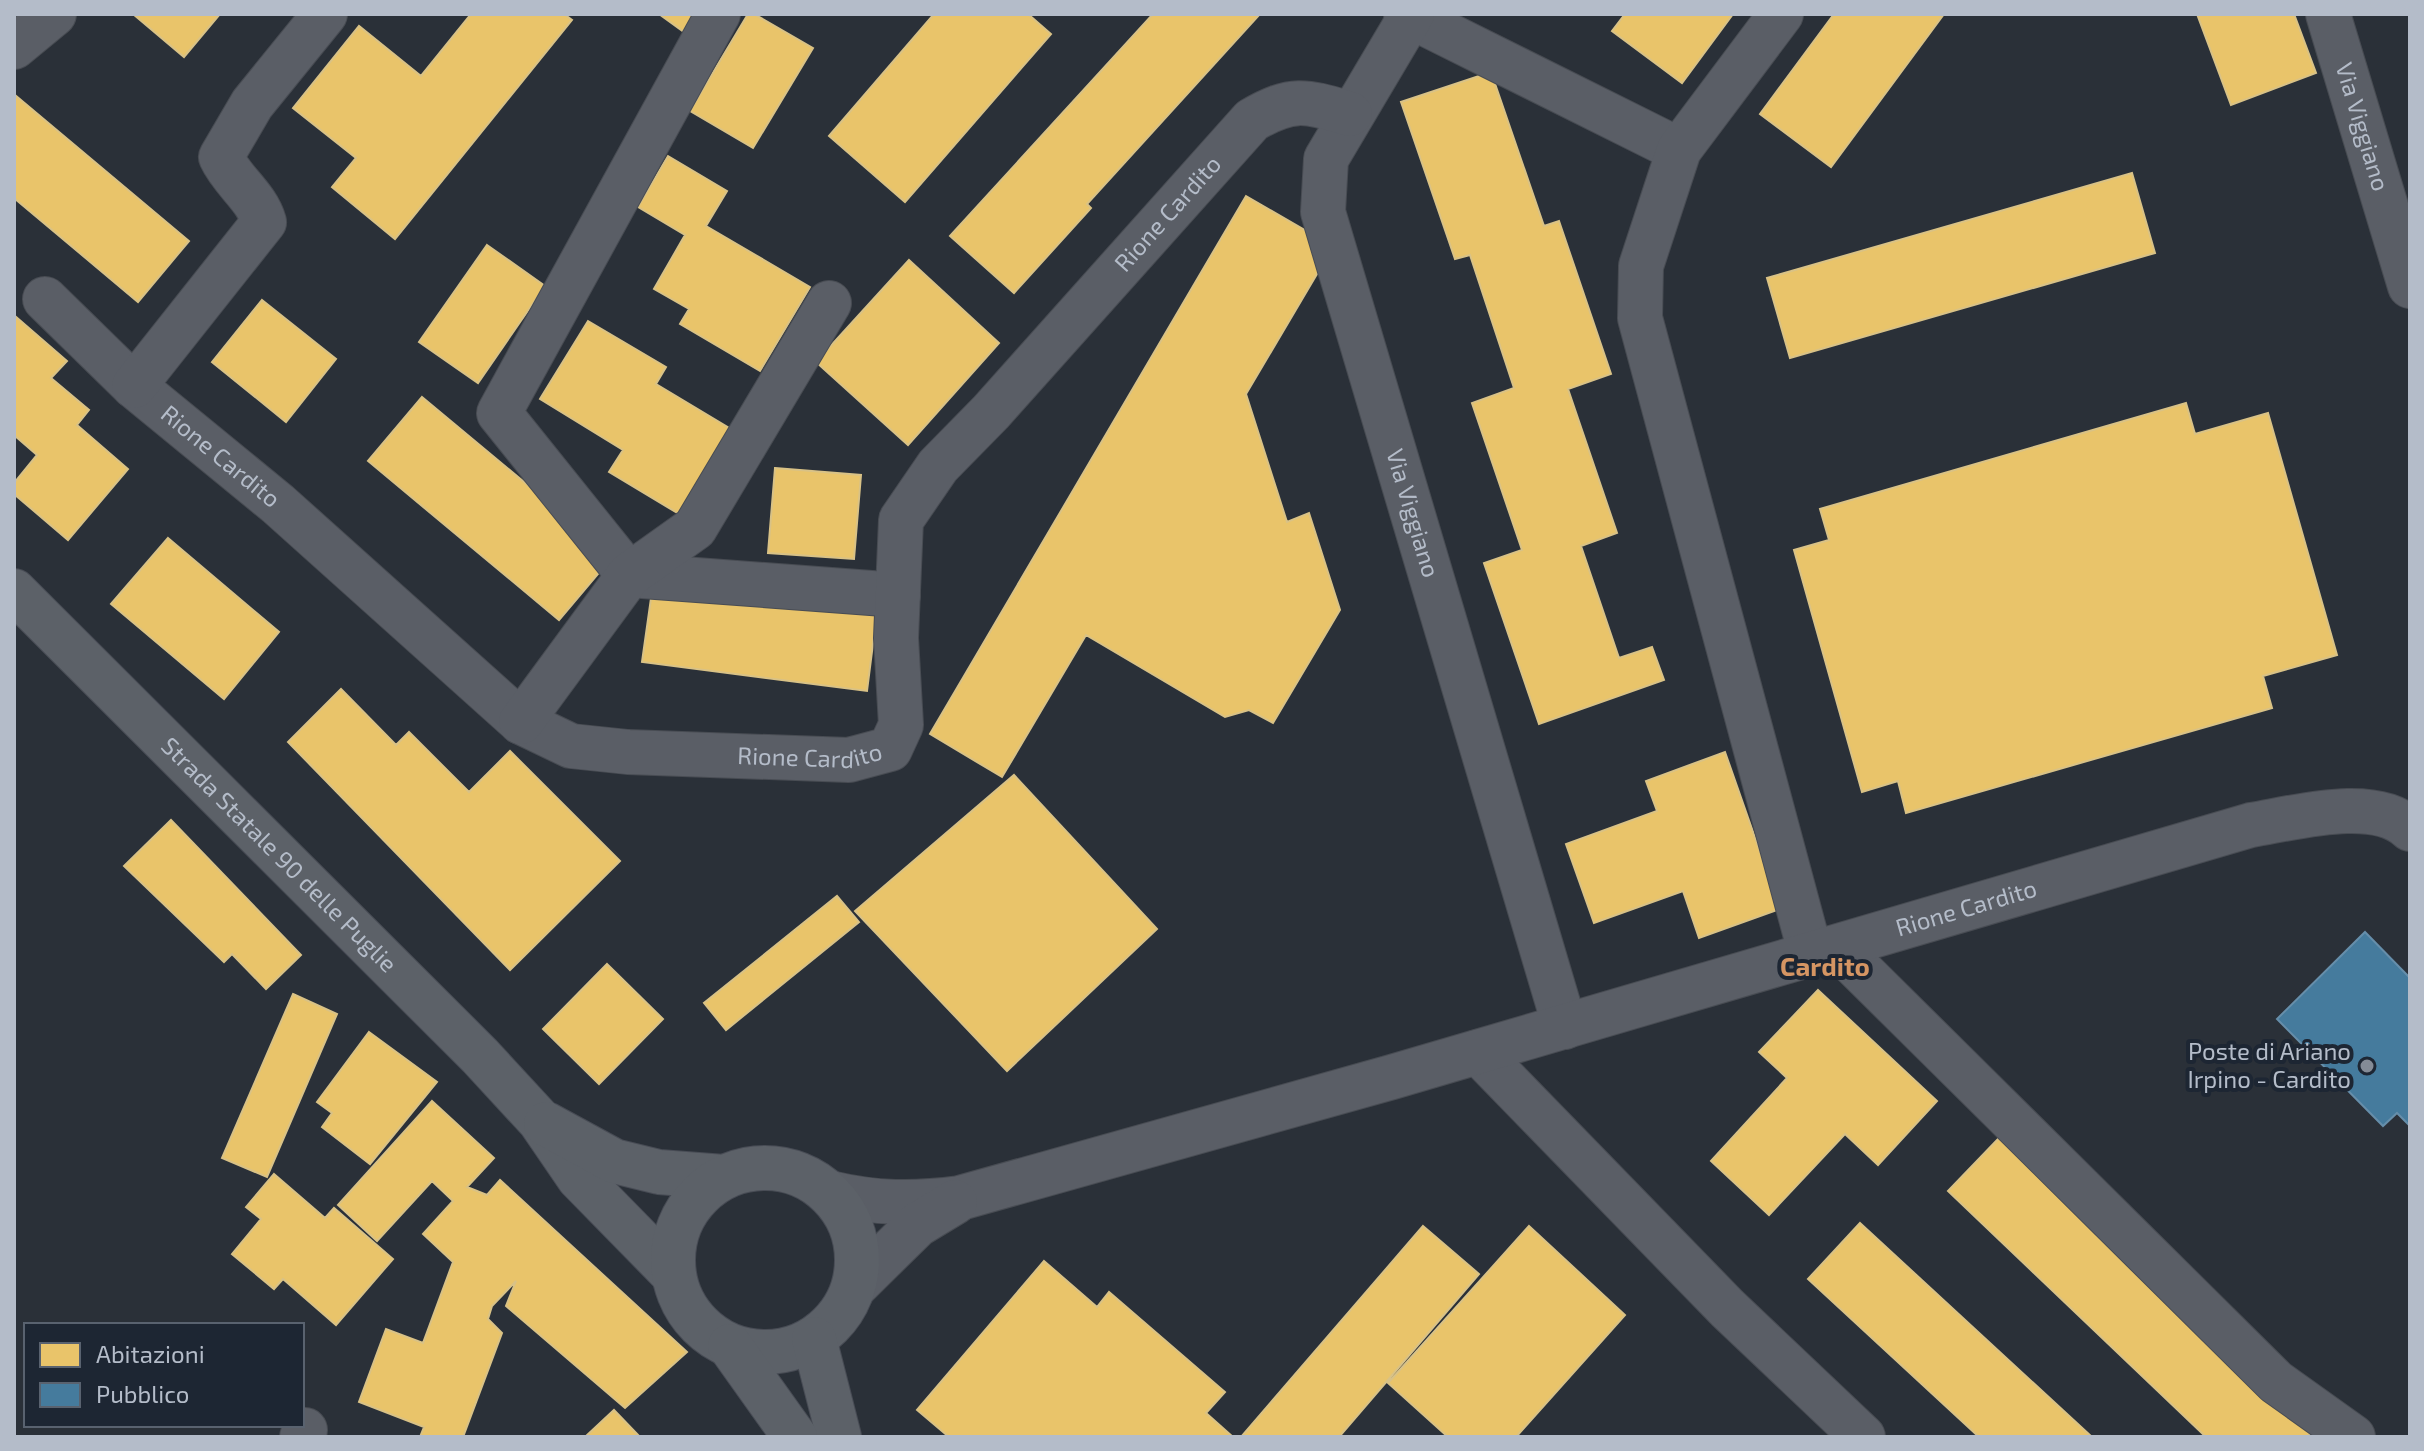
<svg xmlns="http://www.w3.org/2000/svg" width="2424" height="1451" viewBox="0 0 2424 1451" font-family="'Exo 2',sans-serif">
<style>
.homes{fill:#e9c46a;stroke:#d9c286;stroke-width:2}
.public{fill:#457b9d;stroke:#668eaa;stroke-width:2}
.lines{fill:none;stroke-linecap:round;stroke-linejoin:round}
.street-casing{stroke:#484c53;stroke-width:46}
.primary-casing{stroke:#484c55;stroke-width:46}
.street{stroke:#5a5e66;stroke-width:44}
.primary{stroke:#5c6168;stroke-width:44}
.poi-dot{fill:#848b96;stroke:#1d2633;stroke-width:3}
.labels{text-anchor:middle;stroke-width:8;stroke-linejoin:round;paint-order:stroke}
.street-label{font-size:24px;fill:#b4bcc9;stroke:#1d2633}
.poi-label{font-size:24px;fill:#b4bcc9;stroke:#1d2633;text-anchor:end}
.neighbourhood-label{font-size:26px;font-weight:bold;fill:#d59563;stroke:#1d2633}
</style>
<rect width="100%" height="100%" fill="#2a3038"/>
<path class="homes" d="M133,14H220L184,57Z
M471,14H564L572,20L395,239L332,187L356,158L293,108L359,26L421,76Z
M659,14H697L684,32Z
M748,14H754L813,48L753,148L690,111Z
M934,14H1028L1051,34L905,202L829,136Z
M1153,14H1260L1087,204L1091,208L1014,293L950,236Z
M1625,14H1733L1682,83L1612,31Z
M1834,14H1944L1831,167L1760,114Z
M2197,14H2294L2316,73L2231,105Z
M1491,72L1544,226L1559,221L1611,374L1568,389L1617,533L1581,546L1619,658L1652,647L1664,680L1539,724L1484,563L1522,550L1472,403L1514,388L1470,255L1455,259L1401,102Z
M15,95L189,241L138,302L14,198Z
M668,156L727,191L706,226L810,287L760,371L680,324L689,309L654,289L685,235L638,207Z
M2132,173L2155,253L1790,358L1767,278Z
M1246,196L1308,232L1320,269L1246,394L1287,522L1309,513L1340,610L1273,723L1249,710L1225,717L1086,635L1002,777L930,734Z
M487,245L545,286L478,383L419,342Z
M909,260L999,343L908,445L816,362Z
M262,300L336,359L286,422L212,362Z
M15,316L67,361L51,378L89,410L77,425L128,469L68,540L14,494V483L37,455L14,435Z
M588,321L666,367L656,384L736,432L684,517L609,472L623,450L540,399Z
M422,397L613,556L559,620L368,461Z
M2186,403L2195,434L2268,413L2337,655L2263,676L2272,708L1906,813L1898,781L1862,792L1794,550L1829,540L1820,509Z
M775,468L861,475L854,559L768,553Z
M168,538L279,632L224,699L111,604Z
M653,584L877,612L867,691L642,662Z
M341,689L396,745L409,732L469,792L510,751L620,861L510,970L288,742Z
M1725,752L1780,909L1699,938L1683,891L1594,923L1566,844L1657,811L1646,781Z
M1014,775L1157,929L1007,1071L855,911Z
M171,820L301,955L266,989L232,954L224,962L124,866Z
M837,896L859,922L726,1030L704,1003Z
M607,964L663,1019L599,1084L543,1029Z
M1818,990L1937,1101L1878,1165L1845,1134L1769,1215L1711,1161L1787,1078L1759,1052Z
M293,994L337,1014L267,1177L222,1158Z
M369,1032L437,1082L370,1164L322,1127L332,1113L317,1102Z
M432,1101L494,1158L467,1187L487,1195L500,1180L687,1352L625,1408L506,1306L516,1281L492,1306L488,1319L502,1333L463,1437H420L424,1427L359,1402L386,1329L423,1343L453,1262L423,1234L453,1201L432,1181L377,1241L338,1205Z
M2000,1137L2311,1433L2306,1437H2206L1948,1191Z
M274,1174L325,1218L334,1208L393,1259L336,1325L283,1279L274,1289L232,1254L261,1219L246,1207Z
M1860,1223L2092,1437H1979L1808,1279Z
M1423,1226L1479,1274L1339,1437H1241Z
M1529,1226L1625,1315L1516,1437H1448L1388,1383Z
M1044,1261L1097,1307L1109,1292L1225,1392L1206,1413L1233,1437H949L917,1410Z
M614,1410L640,1437H585Z"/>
<path class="public" d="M2365,932L2410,978V1126L2397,1113L2383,1126L2277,1019Z"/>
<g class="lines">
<g class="street-casing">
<g id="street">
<path d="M718,14L499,413L629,575L898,595"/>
<path d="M1406,14L1679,150"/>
<path id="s1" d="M1412,14L1326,159L1323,212L1565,1027"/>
<path d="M1781,14L1679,150L1641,266L1640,318L1811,955"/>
<path id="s2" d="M2328,14L2410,286"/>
<path d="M14,47L54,14"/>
<path id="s3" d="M45,299L134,386L278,504L521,722L571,746L628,752L849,760L890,749L901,725L896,638L901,520L938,466L991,412L1252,120C1293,96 1306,101 1350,114"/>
<path d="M134,386L264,222C257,197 232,181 221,157L252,104L325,14"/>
<path d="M521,722L629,575L695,528L829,303"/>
<path d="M1837,947L2276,1382L2353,1437"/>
<path d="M1478,1052L1727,1308L1863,1437"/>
<path id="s4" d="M830,1193C876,1204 914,1204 960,1198L1392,1077L2251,825C2294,818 2376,795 2410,829"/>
<path d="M854,1287L917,1225L955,1202"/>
<path d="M302,1437L305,1430"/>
</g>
</g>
<g class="primary-casing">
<g id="primary">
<path id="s5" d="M14,591L480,1056L540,1121L579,1178L673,1274"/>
<path d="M546,1124L614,1161L659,1172L724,1177"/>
<circle cx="765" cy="1260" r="92"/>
<path d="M814,1339L839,1437"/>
<path d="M730,1346L795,1437"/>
</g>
</g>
<use href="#street" class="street"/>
<use href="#primary" class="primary"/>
</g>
<circle class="poi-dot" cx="2367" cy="1066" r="8"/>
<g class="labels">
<g class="street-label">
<text dy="8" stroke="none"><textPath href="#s2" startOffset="118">Via Viggiano</textPath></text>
<text dy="8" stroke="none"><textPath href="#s3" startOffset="1652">Rione Cardito</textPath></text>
<text dy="8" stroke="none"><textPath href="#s3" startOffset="236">Rione Cardito</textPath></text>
<text dy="8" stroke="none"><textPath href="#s1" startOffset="536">Via Viggiano</textPath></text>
<text dy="8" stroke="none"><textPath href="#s3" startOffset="932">Rione Cardito</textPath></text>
<text dy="8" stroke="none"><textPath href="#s5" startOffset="374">Strada Statale 90 delle Puglie</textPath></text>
<text dy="8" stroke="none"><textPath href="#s4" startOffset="1178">Rione Cardito</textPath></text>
</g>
<g class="poi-label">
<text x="2351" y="1060">Poste di Ariano<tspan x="2351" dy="28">Irpino - Cardito</tspan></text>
</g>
<g class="neighbourhood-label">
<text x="1825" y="976">Cardito</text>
</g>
</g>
<rect width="2424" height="1451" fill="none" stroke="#b4bcc9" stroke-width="32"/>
<rect x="24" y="1323" width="280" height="104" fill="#1d2633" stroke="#59626f" stroke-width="2"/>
<rect x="40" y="1343" width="40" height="24" fill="#e9c46a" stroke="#59626f" stroke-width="2"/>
<text x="96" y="1363" font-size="24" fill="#b4bcc9">Abitazioni</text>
<rect x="40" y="1383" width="40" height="24" fill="#457b9d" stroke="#59626f" stroke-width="2"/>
<text x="96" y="1403" font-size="24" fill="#b4bcc9">Pubblico</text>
</svg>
